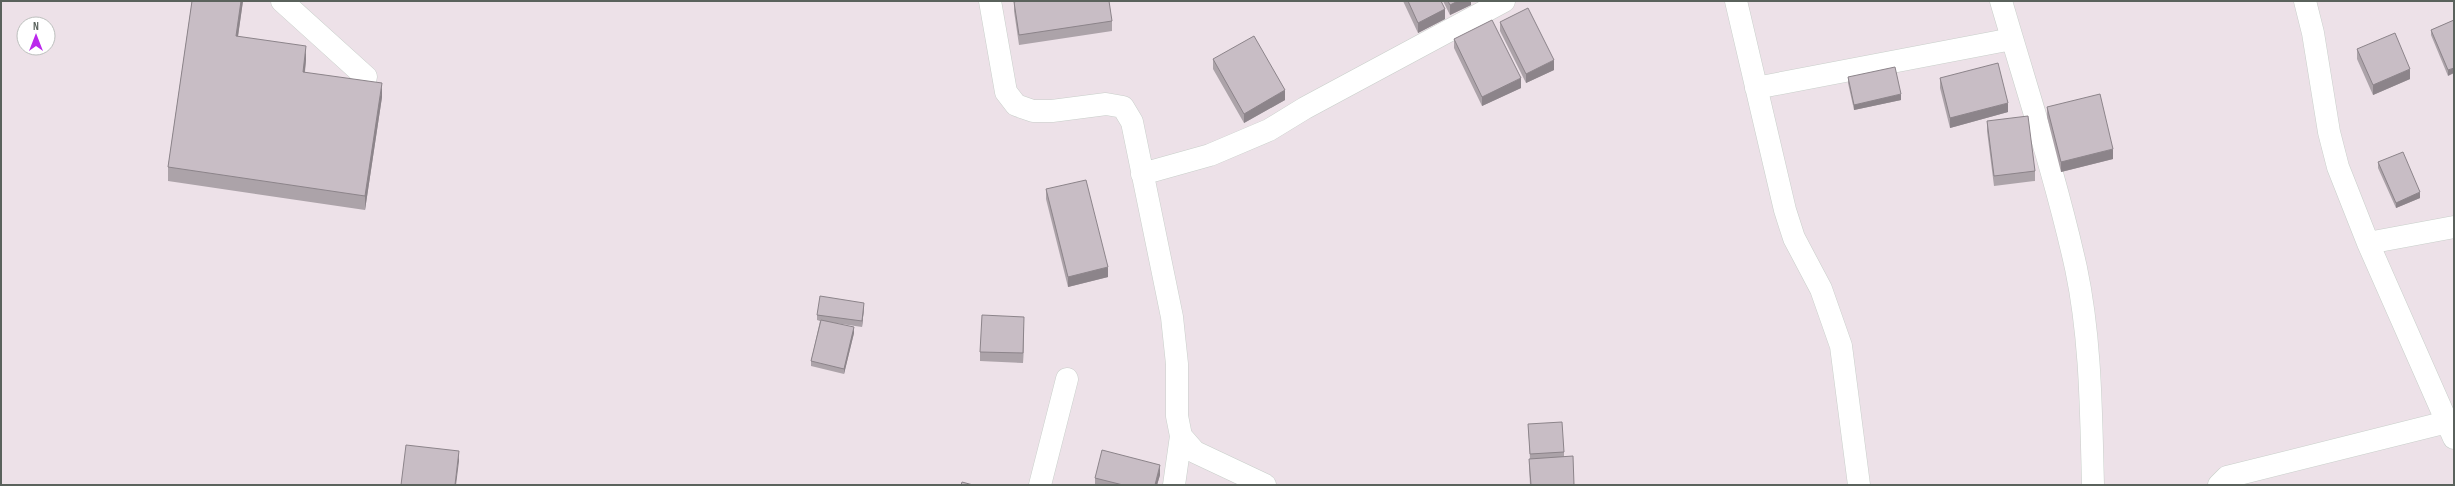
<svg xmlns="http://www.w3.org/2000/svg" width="2455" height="486" viewBox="0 0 2455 486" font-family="'Sofia Sans Condensed',sans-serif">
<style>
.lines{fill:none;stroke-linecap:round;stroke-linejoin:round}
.minor-casing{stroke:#c8cfca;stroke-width:23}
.minor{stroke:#fff;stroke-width:22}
.wall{fill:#aca3a9}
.shaded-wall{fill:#8c848a}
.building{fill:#c8bdc5;stroke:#8c848a}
</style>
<rect width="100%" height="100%" fill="#ede1e8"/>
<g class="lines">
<g class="minor-casing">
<path id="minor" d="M282,1L366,77
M990,1L1006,92L1016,105L1033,111H1052L1106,104L1123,107L1132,122L1172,317L1177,364V416L1181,436L1195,452L1265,485
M1736,1L1785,210L1794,238L1821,289L1841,346L1859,485
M2001,1C2027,90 2056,178 2076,268C2091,339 2091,413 2093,485
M2305,1L2313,33L2329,132L2338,167L2368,243L2454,438
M1756,88L2012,39
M1142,174L1210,155L1269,130L1305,108L1504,1
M2368,243L2454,227
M1040,485L1067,379
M1174,485L1181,436
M2219,485L2227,477L2447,422"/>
</g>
<use href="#minor" class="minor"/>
</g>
<path class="wall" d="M192,1H243L238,36L306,60L305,72L382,97L365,210L168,181V167Z
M1403,1H1441L1445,19L1418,33Z
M1443,1H1471V5L1450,15Z
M1014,2L1112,21V31L1019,45L1014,11Z
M2454,20L2448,76L2431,35V30Z
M1500,22L1554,70L1526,83L1500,31Z
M1454,39L1521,88L1482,106L1454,48Z
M2357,49L2410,79L2373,95L2357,59Z
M1213,59L1285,100L1244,123L1213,69Z
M1848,77L1901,100L1854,110L1848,83Z
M1940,78L2008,112L1950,128L1940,88Z
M2047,107L2113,159L2061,172L2047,117Z
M1987,121L2035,171V181L1994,186L1987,131Z
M2378,162L2420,198L2396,208L2378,168Z
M1046,189L1108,277L1068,287L1046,199Z
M864,308L862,327L828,322L854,333L844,374L811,366V361L820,321L817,320V315Z
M1024,327L1023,363L980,361V352Z
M1528,424L1564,452V457L1574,485H1530L1529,465V459H1530Z
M1160,475L1157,485H1095V478Z"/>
<path class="shaded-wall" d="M241,1H243L236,50V36Z
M1458,1H1471V5L1450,15V5Z
M1445,9V19L1418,33V23Z
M306,46V60L303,86V72Z
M1554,60V70L1526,83V74Z
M2454,68V73L2448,76V70Z
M2410,69V79L2373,95V85Z
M1521,78V88L1482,106V97Z
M382,83V97L365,210V196Z
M1285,90V100L1244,123V114Z
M1901,94V100L1854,110V105Z
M2008,103V112L1950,128V118Z
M2113,149V159L2061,172V162Z
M2420,192V198L2396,208V203Z
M1108,267V277L1068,287V277Z
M864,303V308L862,327V321Z
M1024,317V327L1023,363V353Z
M854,327V333L844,374V369Z
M459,451V461L456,485H455Z
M1160,465V475L1157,485H1155Z"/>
<path class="building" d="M192,1H241L236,36L306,46L303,72L382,83L365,196L168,167Z
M1018,1H1109L1112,21L1019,35L1014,2Z
M1408,1H1441L1445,9L1418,23Z
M1448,1H1458L1450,5Z
M1528,8L1554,60L1526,74L1500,22Z
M1492,20L1521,78L1482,97L1454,39Z
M2454,20V68L2448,70L2431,30Z
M2395,33L2410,69L2373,85L2357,49Z
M1254,36L1285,90L1244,114L1213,59Z
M1998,63L2008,103L1950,118L1940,78Z
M1895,67L1901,94L1854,105L1848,77Z
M2100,94L2113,149L2061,162L2047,107Z
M2028,116L2035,171L1994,176L1987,121Z
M2403,152L2420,192L2396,203L2378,162Z
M1086,180L1108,267L1068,277L1046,189Z
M820,296L864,303L862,321L817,315Z
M982,315L1024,317L1023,353L980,352Z
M821,320L854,327L844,369L811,361Z
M1562,422L1564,452L1530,454L1528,424Z
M406,445L459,451L455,485H401Z
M1102,450L1160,465L1155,485H1123L1095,478Z
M1573,456L1574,485H1531L1529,459Z
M962,482L973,485H961Z"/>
<rect width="2455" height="486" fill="none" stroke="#5a625c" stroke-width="4"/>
<g transform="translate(36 36)"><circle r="19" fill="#ffffff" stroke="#bdc0be"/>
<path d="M0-3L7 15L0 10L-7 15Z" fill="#bb28ec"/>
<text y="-6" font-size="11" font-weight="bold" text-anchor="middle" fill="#5a625c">N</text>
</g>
</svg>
